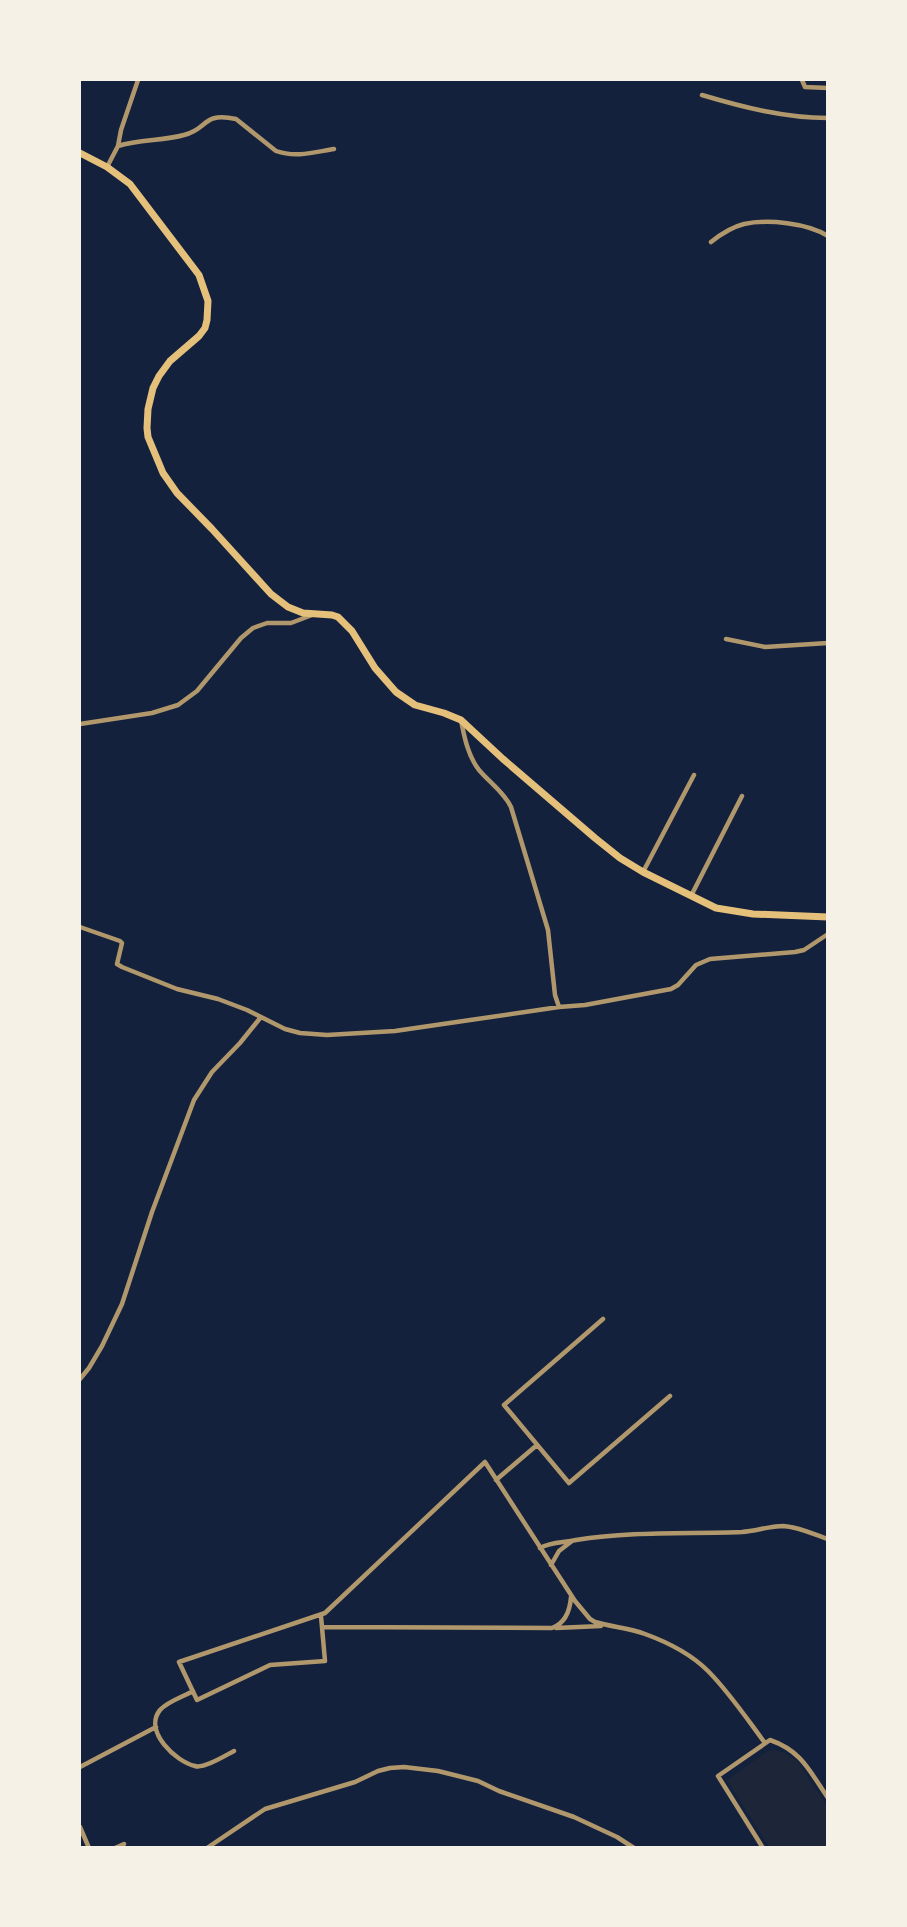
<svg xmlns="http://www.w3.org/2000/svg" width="907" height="1927" viewBox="0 0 907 1927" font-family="'Public Sans',sans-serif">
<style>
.green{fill:#1d2539}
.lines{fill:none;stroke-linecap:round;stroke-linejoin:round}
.minor{stroke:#b1986c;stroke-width:4.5}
.secondary{stroke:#e5c07b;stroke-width:7}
</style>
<rect width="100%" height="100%" fill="#14213d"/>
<path class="green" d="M773,1750L785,1753L798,1762L827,1806V1847H769L727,1780L767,1752Z"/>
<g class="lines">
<path class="minor" d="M802,80L805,87L828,88
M702,95C742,107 785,118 828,118
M118,146C139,139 163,141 184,135C209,129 201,112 236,119L276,151C296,158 315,152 334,149
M107,167L118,146L121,130L138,80
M711,242C721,234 732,227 744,224C768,219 807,223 828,236
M726,639L765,647L828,643
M461,720C464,736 468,756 479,770C490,783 504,792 511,807L548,930L555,995L559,1007
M80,724L152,713L178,705L197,691L241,638L253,628L267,623H291L312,615
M643,872L694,775
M691,896L742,796
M80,927L120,941L122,943L117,964L122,967L177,989L218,999L247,1010L285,1029L300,1033L327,1035L395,1031L559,1007L585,1005L671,989L678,985L696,965L710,959L795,952L804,950L828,934
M603,1319L504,1405L569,1483L670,1396
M80,1379L89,1368L102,1346L122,1304L152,1212L194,1100L212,1072L240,1043L261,1017
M496,1480L537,1445
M540,1548C552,1541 563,1543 576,1540C631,1531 686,1534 742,1532C756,1531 770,1526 783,1526C799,1527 813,1534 828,1539
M551,1565L559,1551L572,1541
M321,1616L325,1661L270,1665L197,1700L179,1662L325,1613L485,1462L575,1601L590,1619L595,1622C612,1627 629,1628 645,1634C667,1642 691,1654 708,1671C729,1692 747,1719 765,1743
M322,1627L552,1628C566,1623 570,1610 571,1597
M556,1628L601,1626
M193,1691C183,1697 168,1701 160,1710C143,1731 176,1762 195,1766C204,1769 226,1755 234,1751
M80,1767L156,1727
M80,1827L89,1848
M115,1848L124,1844
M207,1848L265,1809L355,1782L378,1771L390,1768L404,1767L438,1771L478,1781L499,1791L574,1817L617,1837L634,1848
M763,1848L718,1776L770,1740C802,1751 810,1772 828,1798"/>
<path class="secondary" d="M80,153L107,167L130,184L199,275L208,301L207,320L205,328L199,336L170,361L159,376L153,388L148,409L147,428L148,437L163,473L177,493L212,529L271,594L288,607L303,613L332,615L338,617L352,631L375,668L396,692L415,705L444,713L461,720L503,759L595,838L620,858L643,872L716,908L753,914L828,917"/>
</g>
<rect width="907" height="1927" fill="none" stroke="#f6f1e7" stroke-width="162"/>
</svg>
